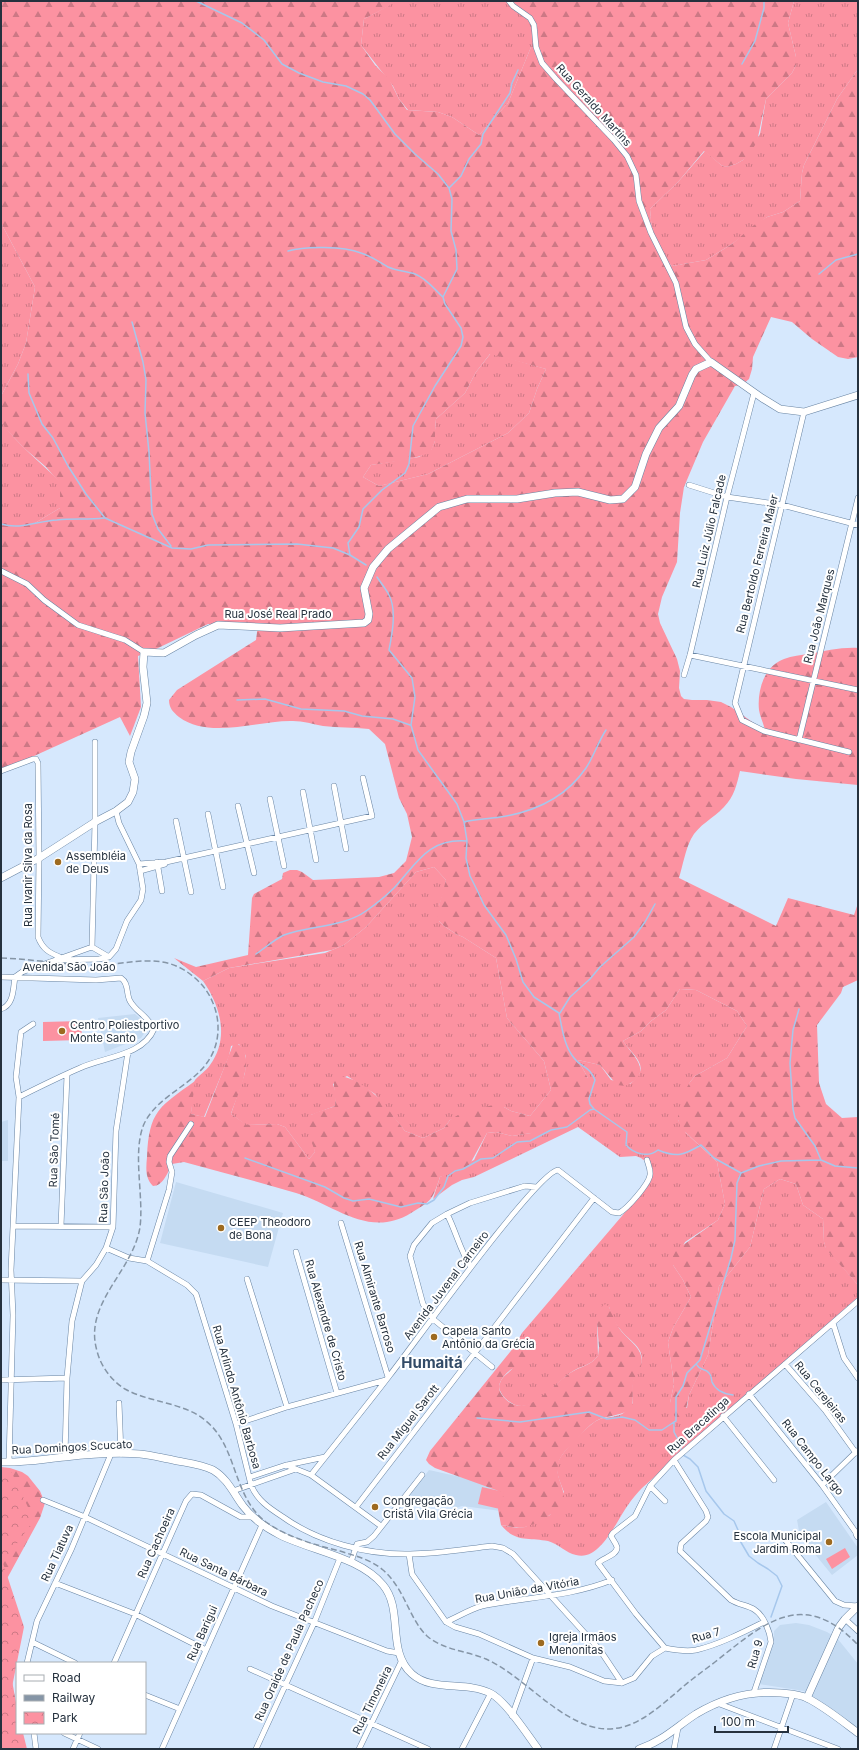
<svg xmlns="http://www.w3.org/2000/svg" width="859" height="1750" viewBox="0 0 859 1750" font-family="Inter,sans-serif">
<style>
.built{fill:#c5dbf2}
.grass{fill:url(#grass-tufts)}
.forest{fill:url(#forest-firs);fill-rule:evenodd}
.park{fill:url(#park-crowns)}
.pitch{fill:#fc92a1}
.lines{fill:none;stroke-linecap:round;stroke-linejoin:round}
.stream{stroke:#a6c7ec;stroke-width:1.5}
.minor-casing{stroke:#6884a3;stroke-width:6}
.tertiary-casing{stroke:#6884a3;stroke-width:8}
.secondary-casing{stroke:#6884a3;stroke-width:8}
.minor{stroke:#fff;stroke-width:5}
.tertiary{stroke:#fff;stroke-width:7}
.secondary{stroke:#fff;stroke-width:7}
.rail{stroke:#8595a6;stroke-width:1.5;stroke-dasharray:6 3;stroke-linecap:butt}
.poi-dot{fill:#9d6a20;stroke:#fff;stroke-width:1.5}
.labels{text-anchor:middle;stroke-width:4;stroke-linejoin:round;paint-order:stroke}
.street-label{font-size:11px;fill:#25313e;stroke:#fff}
.poi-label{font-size:11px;fill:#25313e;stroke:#fff;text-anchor:start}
.district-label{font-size:15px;font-weight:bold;fill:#324b67;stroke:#fff}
</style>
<defs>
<pattern id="grass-tufts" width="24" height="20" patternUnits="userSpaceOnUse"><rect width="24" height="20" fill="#fc92a1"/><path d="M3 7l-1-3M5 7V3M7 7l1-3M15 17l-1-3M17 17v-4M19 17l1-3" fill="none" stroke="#cc7885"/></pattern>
<pattern id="forest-firs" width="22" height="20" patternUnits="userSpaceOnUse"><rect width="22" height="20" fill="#fc92a1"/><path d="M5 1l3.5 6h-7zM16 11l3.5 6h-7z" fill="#cc7885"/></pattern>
<pattern id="park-crowns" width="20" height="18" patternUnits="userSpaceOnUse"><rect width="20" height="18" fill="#fc92a1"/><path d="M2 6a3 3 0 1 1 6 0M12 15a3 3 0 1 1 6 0" fill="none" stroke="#cc7885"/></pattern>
</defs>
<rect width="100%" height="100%" fill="#d6e8fd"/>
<path class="built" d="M135,1014L142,1020L146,1026L145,1032L141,1038L105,1052L98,1018Z
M8,1120V1161H1V1122Z
M176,1182L283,1213L268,1267L160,1243Z
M429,1470L506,1487L501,1511L462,1506L456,1508L410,1495Z
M826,1502L858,1548V1555L832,1575L800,1536L797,1520Z
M796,1623L809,1625L827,1632L837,1638L858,1664V1729L804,1691L759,1684L774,1643V1631L780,1625Z"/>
<path class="grass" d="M392,1H512L523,11L538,30L508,103L479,135L452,117L438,112L408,110L399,99L393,86L361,45L364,19L388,6Z
M794,1H858V69L837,99L804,165L802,173L800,201L783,212L767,217L732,244L706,260L672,266L653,243L650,209L678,182L705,151L721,165L726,167L736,164L743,160L760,134L766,99L792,73L796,65V57L788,23Z
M1,223L35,287L26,343L18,364L1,396Z
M491,353L546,369L537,389L529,413L508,433L428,474L379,486L363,477L371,465L419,457L431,450L435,441V430L436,419L465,393L476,372Z
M1,421C17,445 41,462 60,482V508L35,523H1Z
M434,867L446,880L444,891L439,906V921L444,926L456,934L463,937L496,958L507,1018L544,1061L551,1090L530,1116L511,1111L504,1107L450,1120L444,1128L423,1138L405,1131L375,1094L347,1076L333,1084L336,1094L335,1106L311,1115L313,1141L315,1152L309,1159L285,1127L277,1124L246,1125L231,1114L245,1073L246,1056L239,1044L231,1046L229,1056L204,1117L191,1114C192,1107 192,1086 195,1080C199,1075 206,1071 210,1065C230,1038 220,1005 203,981L229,968L325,953L344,945L366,927L416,872Z
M680,989L696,990L737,1011L747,1026L727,1058L695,1076L690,1082L678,1120L686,1133L717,1162L725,1204L718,1220L685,1242L673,1265L683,1280L691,1297L673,1328L668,1342L674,1384L670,1403L687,1408L689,1395L708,1355L719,1286L750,1247L764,1189L780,1179L796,1184L803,1205L823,1219L824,1242L826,1248L858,1285V1297L642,1488C637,1493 632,1499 628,1505C617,1520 600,1562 576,1555C566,1553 559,1544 548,1541C529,1537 516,1543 501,1525L517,1528L525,1527L550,1515L564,1492C561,1484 556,1474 557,1465C560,1453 585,1428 596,1421C604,1416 614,1418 622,1414C626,1412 630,1406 633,1403C632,1395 631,1386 634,1378C637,1371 642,1367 642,1358C641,1345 627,1339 620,1329C614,1323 612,1315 609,1307L597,1323L598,1356C589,1367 581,1365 570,1373C553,1385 529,1421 506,1399C502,1395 497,1388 500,1383C502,1376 508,1374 512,1369C516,1363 519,1356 523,1350L514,1347L522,1333L639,1196L649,1180L646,1162L641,1158L636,1156L620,1157L578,1127L474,1177L462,1180L452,1185L433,1199L440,1177L474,1160L487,1133L496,1132L512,1136L531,1133L588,1078L578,1060L600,1065L611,1080L630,1084C652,1067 635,1058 623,1041L641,1031L651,1021L666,1010Z"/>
<path class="forest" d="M1,1H392L389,6L364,19L361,45L375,65L389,79L399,99L407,110L438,112L452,117L479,135L508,103L538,30L523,11L512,1H794L788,23L796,57V65L792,73L766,99L757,142L750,153L743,160L736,164L726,167L721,165L704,151L678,182L650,209L653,243L672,266L706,260L732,244L754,225L767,217L783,212L800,201L802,173L804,165L837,99L858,69V357L848,359L838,357L812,339L792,322L771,317L753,357L752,369L749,379L742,385L735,386L703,442L684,487L680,513L677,562L662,597L658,614L660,623L677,659L680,671L679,688L681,696L684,699L692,700H707L721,702L731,707L765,731C764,724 760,717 759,710C757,691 764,666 784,659C792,656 801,655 809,654C825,651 842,647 858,648V785L796,779L740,771C737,784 734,797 724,807C714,818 698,825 691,839C685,851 683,865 679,878L776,926L788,898L854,915L858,903V980L843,987L841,993L817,1025L819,1083L826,1104L842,1118L858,1117V1285L826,1249L824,1242L823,1219L803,1205L796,1184L780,1179L764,1189L750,1247L719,1286L708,1355L689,1395L685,1414L681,1418L675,1417L671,1410L670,1403L674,1384L668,1342L673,1328L691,1297L683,1280L673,1265L672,1258L676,1250L718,1220L725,1204L717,1162L682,1129L678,1120V1112L686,1089L690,1082L695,1076L727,1058L747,1026L737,1011L696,990L680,989L666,1010L651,1021L641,1031L623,1041C635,1058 654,1073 625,1086L617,1085L600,1065L578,1060L588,1078L592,1093L588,1103L567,1124L551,1130L512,1136L496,1132L487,1133L470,1164L461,1170L440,1177C432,1201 432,1200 411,1213C369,1239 335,1205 296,1193C259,1182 221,1172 184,1162L172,1164C168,1172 163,1186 153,1186C145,1178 146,1168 147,1157C149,1111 159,1107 195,1081L191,1114L205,1117L234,1042C260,1052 237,1095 231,1114L247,1125L277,1124L285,1127L309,1159L315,1152C313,1143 301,1122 311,1115C315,1112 328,1109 335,1106C336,1096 333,1087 334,1077L339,1075L354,1080L367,1088L381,1100L405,1131L423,1138L444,1128L450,1120L458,1115L485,1107L493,1105L504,1107L511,1111L530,1116L551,1090L544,1061L507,1018L496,958L463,937L456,934L444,926L439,921L437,913L446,880L434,867L416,872L366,927L344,945L332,950L229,968L203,981L174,958L196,967L248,955L252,898L254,894L282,879L283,873L290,870H297L302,872L313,880L379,877L394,873L406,861L412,837L407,814L399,798L385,744L369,729C353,727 338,728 323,726C313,724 303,721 293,721C258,720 210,740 179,717C173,712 169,708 169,700L177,690L256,640L258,625L208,624L156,649L138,656L141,707L130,736L120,717L1,771V523H35L60,508V483L46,467L24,448L6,429L1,421V396L18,364L26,343L35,287L1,223ZM490,354L546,369L537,389L529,413L508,433L428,474L379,486L363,477L371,465L406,460L424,455L431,451L435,441V430L436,419L465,393L476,372Z
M606,1304C613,1310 614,1321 619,1328C627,1340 646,1349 641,1366C640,1371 636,1375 634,1380C631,1389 634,1398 632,1407C623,1417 608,1414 596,1421C588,1426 582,1433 576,1440C569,1447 560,1455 558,1464C555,1477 565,1488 564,1500C563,1510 534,1525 525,1527C517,1529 509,1526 501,1525L498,1509L502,1493L496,1490L435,1468L429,1464L426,1460L430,1451L514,1347L523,1350L528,1355V1358C521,1365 510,1368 504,1376C499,1382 497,1388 502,1395C524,1425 553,1384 570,1373C581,1366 590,1366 598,1356L599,1347L597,1323L598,1316L602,1306Z
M1,1467L10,1468L22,1472L28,1476L40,1491L45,1503L40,1518L3,1586L11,1675L17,1708V1733L1,1749Z"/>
<path class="park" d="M11,1471L34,1520L3,1563L24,1627L11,1692L17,1713V1733H23L27,1749H1V1472Z"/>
<path class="pitch" d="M81,1021L82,1040L43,1041V1022Z
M482,1487L504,1492L500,1509L478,1504Z
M845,1548L850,1557L832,1569L826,1559Z"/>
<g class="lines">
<path class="stream" d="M196,1L242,23L264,40L282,64L299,73L323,82L346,86L363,94L370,100L395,134L415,154L438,174L449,188L452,199L451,231L456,250L457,269L443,297L445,304L461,328L463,337L461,346L435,386L413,426L409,464L405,473L382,490L363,509L359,527L348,543L350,555
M742,64L755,41L764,8V1
M449,188L461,176L469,159L481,144L483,134L510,93L512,83L518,70
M288,251C305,246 343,246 361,253C371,256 379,262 388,267C397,271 406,271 415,274C426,278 435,290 443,297
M819,274L836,260L858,254
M132,322L143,362L146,380L145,413L149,452L152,514L158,529L171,546
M28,374L29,393L42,424L53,438L68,466L86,494L105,518L172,548L191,549L208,545L297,544L333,548L350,555L366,565
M1,524C21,530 37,521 57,520C72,518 88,520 104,518
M377,577C381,583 386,589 389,595C397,610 392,635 389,650L412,678L415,697L411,725L418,750L457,804L464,822L467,841L466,858L470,876L478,892L484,905L506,935L516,959L523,982L534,997L559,1013C562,1028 564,1046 574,1058C582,1069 589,1065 595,1080L589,1099L590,1104L594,1109L627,1132L626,1145C634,1154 648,1158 658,1150C677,1158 684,1155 701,1145L714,1158L741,1173L759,1166L781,1161L821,1160L835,1166L858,1168
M237,700L265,699L301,709L344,711L362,716L393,719L410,725
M464,822C476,819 488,819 500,817C534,812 566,797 586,768C594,756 598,742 606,730
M256,954C265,948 275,939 284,935C309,926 344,927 366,911C376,904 386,896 394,888C417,863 428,838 467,841
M799,1009L793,1030L790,1063L793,1109L795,1118L815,1146L821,1160
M560,1013L570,997L590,979L600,967L634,937L645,922L655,904
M245,1158L325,1187L344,1198L353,1201L369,1199L401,1207L418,1203L427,1204L434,1200L444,1187L448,1176L455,1171L463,1169L481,1159L493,1158L517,1142L530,1141L551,1130L567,1127L590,1110L594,1109
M697,1365C700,1371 705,1368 709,1373C712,1376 711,1378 712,1382C716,1391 724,1394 733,1395
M477,1418L520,1422L589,1412L607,1419L622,1417L635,1420L649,1430H662L674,1422
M681,1452V1445L674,1432V1422L676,1421V1397L683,1386L687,1373L700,1360L731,1258L735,1240L737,1183L741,1173
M683,1455L690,1459L698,1467L706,1491L724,1514L734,1521L738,1530L739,1539L749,1556L758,1563L768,1569L777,1576L782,1586L771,1617"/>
<g class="minor-casing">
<path id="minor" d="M509,1L513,6L530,18L534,25L536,47L542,63L556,79L614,140L627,156L636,175L639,201L651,233L676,283L686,327L695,344L711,362
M804,412L735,703L742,720L764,731L849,752
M689,485L727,497L782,505L858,525
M1,571L27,584L44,600L78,625L125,640L144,652
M690,655L858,690
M684,675L690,655L727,497L754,393
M799,740L858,498
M1,771L33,759H36L38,763L39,858L38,937C43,950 50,953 62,958
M334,786L346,849
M303,792L316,860
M270,799L284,866
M238,806L254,873
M208,814L223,887
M176,821L191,892
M157,862L162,891
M139,864L166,862L372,816L363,778
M140,871L165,864L166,862
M92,947L109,957
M59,960L99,959L109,957L116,949L127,921L141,900L143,889L139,864L119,823L116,811
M1,977L96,980L121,978C129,983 126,994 130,1001C136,1012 147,1015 154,1029C143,1056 103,1057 80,1068C59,1077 39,1087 19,1097
M1,1009C14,1005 13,989 15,977L22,972L92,947L95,822V742
M447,1214C456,1231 460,1251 471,1267
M341,1223L388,1377
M13,1226L113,1227
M61,1226L67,1075
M106,1248L129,1258L147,1261L187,1285L196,1294L236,1424L251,1485C257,1500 269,1508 283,1517C318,1542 367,1555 410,1554C437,1554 465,1549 492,1546L503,1548L513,1554L600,1650L622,1683
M296,1252L337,1393
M147,1261L169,1190L172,1172L169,1162L170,1156L191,1124
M247,1279L287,1407
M1,1280L82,1281
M833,1323L844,1358L858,1378
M785,1364L825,1410L856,1453
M492,1367L433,1319L423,1304L410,1256L414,1245L432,1223L447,1214L470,1203L525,1186L536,1187
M1,1380L67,1378
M749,1394L822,1485L857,1534
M119,1403L121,1454
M723,1416L774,1480
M236,1424L287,1407L386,1380
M65,1457L67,1378L72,1321L82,1281L96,1265L106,1248L113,1227L116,1131L128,1052
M674,1460L706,1511L708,1517L706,1521L681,1544L680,1551L731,1600C739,1605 748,1605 755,1610C764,1616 770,1632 771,1642L754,1692
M9,1462L13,1315L11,1270L19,1097L16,1077L21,1032L33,1024
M287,1465L325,1457
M311,1475C337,1442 364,1409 390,1375C412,1347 537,1172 558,1170L612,1212L619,1213C627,1209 649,1184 650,1175C651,1170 648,1164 647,1160
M250,1477L286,1465L311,1475L381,1526
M822,1485L857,1451
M650,1486L665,1501
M233,1491L296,1469
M43,1500L85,1517L272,1606L387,1651L399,1653
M356,1507L594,1198
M782,1536L835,1601L844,1605L858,1606
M409,1554L412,1574L446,1622L455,1627L479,1634L533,1658L570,1667L604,1681L622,1683L634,1678L652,1656L665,1648
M351,1562L357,1544L367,1542L374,1536L422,1475
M55,1583L135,1614L206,1650
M845,1619L858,1631
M446,1622C458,1617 470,1609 482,1606C526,1597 570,1597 612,1580
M764,1622C744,1632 718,1645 696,1650C686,1652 675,1650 665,1648L636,1614L598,1563C603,1558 618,1555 617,1547C616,1543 613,1540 611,1536L613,1533L635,1516L650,1486L674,1460L858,1301
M32,1642L75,1663
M27,1663L37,1621L71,1550L111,1454
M114,1663L186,1501L192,1494L201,1495L241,1517H253
M250,1669L428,1749
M145,1695L180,1709
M717,1703L838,1749
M512,1716L533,1658
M34,1733L36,1749
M64,1733L98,1749
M73,1749L80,1733
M162,1749L262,1525
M256,1749L314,1623L340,1558
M359,1749L402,1660
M462,1749L491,1693
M674,1749L678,1728
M774,1749L793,1694"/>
</g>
<g class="tertiary-casing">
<path id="tertiary" d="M1,878L39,858L95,822L116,811L128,802L133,792L135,779L129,762L131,752L144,716L147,703L143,667L144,652L164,653L196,635L218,625L280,628L364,623L368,620L369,614L364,588L373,567L388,549L439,507L467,499H517L555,493L578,492L610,500L623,499L635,487L646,454L659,428L679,406L692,375L696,369L711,362L762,398L780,409L804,412L858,395
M858,1533L857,1534L858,1536
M807,1698L839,1627L845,1619L858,1606"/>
</g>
<g class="secondary-casing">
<path id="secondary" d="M1,1462C22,1463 44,1459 65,1457C90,1454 116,1452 140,1454C151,1455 162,1458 173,1460C187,1463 200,1464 213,1470C227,1478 234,1494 243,1506C253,1519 266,1528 280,1535C312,1551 360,1557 383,1585C404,1610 386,1651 412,1674C432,1692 466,1681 490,1693C505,1700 527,1734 538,1749
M639,1749C663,1741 676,1727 696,1714C723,1698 750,1690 781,1693C790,1694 799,1694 807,1698C825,1707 842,1721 858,1733"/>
</g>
<use href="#minor" class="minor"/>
<use href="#tertiary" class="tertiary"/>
<use href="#secondary" class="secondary"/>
<path class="rail" d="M1,958C30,959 59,964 88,965C128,967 161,948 195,978C203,985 209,993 213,1003C219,1017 220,1035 214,1050C201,1084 159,1092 144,1124C132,1152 144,1196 140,1227C133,1272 83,1303 97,1351C101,1367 112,1381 125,1389C150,1403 184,1402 206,1421C238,1447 232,1496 266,1522C287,1537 315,1545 340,1551C355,1556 370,1559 383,1570C405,1589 409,1619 427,1636C443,1650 467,1651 486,1659C523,1676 553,1716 593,1727C628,1736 653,1712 677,1692C689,1681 702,1672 715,1662C764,1623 803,1587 858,1645"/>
</g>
<g class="poi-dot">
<circle cx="58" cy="862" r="4"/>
<circle cx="62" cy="1031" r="4"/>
<circle cx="221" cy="1228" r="4"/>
<circle cx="434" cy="1337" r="4"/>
<circle cx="375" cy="1507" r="4"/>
<circle cx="829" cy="1542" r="4"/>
<circle cx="541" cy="1643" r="4"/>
</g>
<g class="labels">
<g class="street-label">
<text transform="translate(594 105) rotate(48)" y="4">Rua Geraldo Martins</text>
<text transform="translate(709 531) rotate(-77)" y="4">Rua Luiz Júlio Falcade</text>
<text transform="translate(757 564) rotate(-76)" y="4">Rua Bertoldo Ferreira Maier</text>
<text x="278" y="618">Rua José Real Prado</text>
<text transform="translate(819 616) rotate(-76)" y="4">Rua João Marques</text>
<text transform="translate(28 865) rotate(-90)" y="4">Rua Ivanir Silva da Rosa</text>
<text x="69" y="971">Avenida São João</text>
<text transform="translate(54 1150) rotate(-88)" y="4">Rua São Tomé</text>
<text transform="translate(104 1187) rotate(-88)" y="4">Rua São João</text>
<text transform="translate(446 1285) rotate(-53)" y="4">Avenida Juvenal Carneiro</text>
<text transform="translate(375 1297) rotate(73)" y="4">Rua Almirante Barroso</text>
<text transform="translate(326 1320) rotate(74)" y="4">Rua Alexandre de Cristo</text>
<text transform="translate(821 1392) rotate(51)" y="4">Rua Cerejeiras</text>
<text transform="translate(237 1397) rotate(74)" y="4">Rua Arlindo Antônio Barbosa</text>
<text transform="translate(408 1422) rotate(-52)" y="4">Rua Miguel Sarott</text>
<text transform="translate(698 1425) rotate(-42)" y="4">Rua Bracatinga</text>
<text transform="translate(72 1447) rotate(-3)" y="4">Rua Domingos Scucato</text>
<text transform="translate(813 1457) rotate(52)" y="4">Rua Campo Largo</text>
<text transform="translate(156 1543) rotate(-66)" y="4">Rua Cachoeira</text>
<text transform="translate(57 1553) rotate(-65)" y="4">Rua Tiatuva</text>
<text transform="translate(224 1572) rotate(26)" y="4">Rua Santa Bárbara</text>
<text transform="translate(527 1590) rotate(-10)" y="4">Rua União da Vitória</text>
<text transform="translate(202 1633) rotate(-66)" y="4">Rua Barigui</text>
<text transform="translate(706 1635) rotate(-17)" y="4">Rua 7</text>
<text transform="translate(289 1650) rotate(-66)" y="4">Rua Oraide de Paula Pacheco</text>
<text transform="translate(755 1654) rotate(-74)" y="4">Rua 9</text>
<text transform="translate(372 1700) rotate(-64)" y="4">Rua Timoneira</text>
</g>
<g class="poi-label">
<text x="66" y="860">Assembléia<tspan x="66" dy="13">de Deus</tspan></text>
<text x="70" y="1029">Centro Poliestportivo<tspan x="70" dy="13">Monte Santo</tspan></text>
<text x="229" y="1226">CEEP Theodoro<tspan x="229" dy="13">de Bona</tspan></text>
<text x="442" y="1335">Capela Santo<tspan x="442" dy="13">Antônio da Grécia</tspan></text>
<text x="383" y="1505">Congregação<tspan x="383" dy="13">Cristã Vila Grécia</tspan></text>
<text x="821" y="1540" text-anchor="end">Escola Municipal<tspan x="821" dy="13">Jardim Roma</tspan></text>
<text x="549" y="1641">Igreja Irmãos<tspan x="549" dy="13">Menonitas</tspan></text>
</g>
<g class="district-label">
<text x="432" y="1368">Humaitá</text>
</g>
</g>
<rect width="859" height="1750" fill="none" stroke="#25313e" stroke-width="4"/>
<rect x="16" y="1662" width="130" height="72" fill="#ffffff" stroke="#a8adb2"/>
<rect x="24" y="1675" width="20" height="6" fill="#ffffff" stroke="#a8adb2"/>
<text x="52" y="1682" font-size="12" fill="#25313e">Road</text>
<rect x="24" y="1695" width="20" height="6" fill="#8595a6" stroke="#a8adb2"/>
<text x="52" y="1702" font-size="12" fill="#25313e">Railway</text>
<rect x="24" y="1712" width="20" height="12" fill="url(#park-crowns)" stroke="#a8adb2"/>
<text x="52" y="1722" font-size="12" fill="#25313e">Park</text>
<path d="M715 1726v6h73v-6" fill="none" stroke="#25313e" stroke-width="2"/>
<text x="721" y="1726" font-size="12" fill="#25313e" stroke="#ffffff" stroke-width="3" paint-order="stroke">100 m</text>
</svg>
